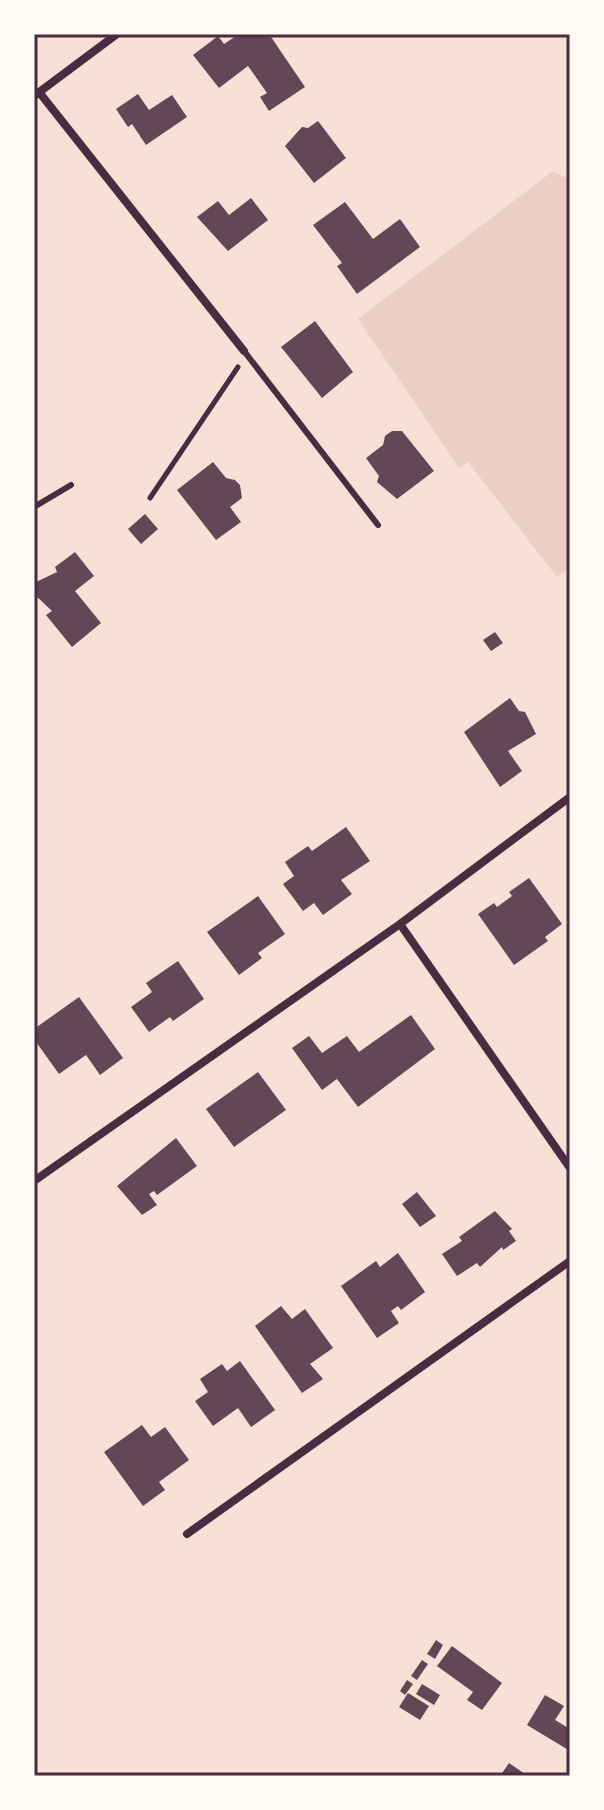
<svg xmlns="http://www.w3.org/2000/svg" width="604" height="1810" viewBox="0 0 604 1810" font-family="'Sofia Sans Condensed',sans-serif">
<style>
.green{fill:#ebcfc5}
.building{fill:#644757}
.lines{fill:none;stroke-linecap:round;stroke-linejoin:round}
.path{stroke:#4a2c40;stroke-width:5}
.service{stroke:#4a2c40;stroke-width:6}
.minor{stroke:#4a2c40;stroke-width:8}
.neatline{fill:none;stroke:#4a2c40;stroke-width:3}
</style>
<rect width="100%" height="100%" fill="#f7e1d7"/>
<path class="green" d="M553,171L570,180V568L557,577L468,462L459,468L358,319Z"/>
<path class="building" d="M239,34H269L305,87L269,111L260,97L267,93L248,66L219,88L193,55L218,36L224,44Z
M138,94L149,110L172,95L187,117L146,145L132,124L128,127L116,109Z
M318,121L346,158L314,183L285,146L302,127L308,128Z
M251,198L268,220L228,251L197,217L218,201L229,215Z
M345,202L373,239L400,219L420,247L357,294L337,266L342,263L313,225Z
M315,321L353,372L322,398L281,347Z
M392,431H402L434,471L397,499L377,482L379,476L366,458L383,445L385,436Z
M213,462L226,478L235,480L240,485L242,498L230,507L241,522L216,540L177,490Z
M145,514L158,529L141,544L128,529Z
M75,552L94,576L75,591L101,623L72,647L46,615L52,611L34,594V583L57,572L55,567Z
M495,632L503,643L491,651L483,640Z
M510,698L519,711L525,712L536,734L508,751L522,771L500,787L464,732Z
M346,827L370,861L341,880L352,894L323,915L314,903L303,911L283,884L294,876L285,862L308,846L312,851Z
M529,878L562,924L545,937L548,941L514,965L478,914L494,903L497,907L512,896L509,892Z
M258,896L285,934L258,953L262,958L239,975L207,932Z
M178,961L204,999L173,1021L170,1017L149,1032L131,1007L152,992L146,983Z
M79,997L123,1058L100,1075L86,1055L59,1074L34,1039V1029Z
M411,1015L435,1049L358,1107L337,1079L322,1090L292,1048L309,1036L322,1053L347,1036L359,1052Z
M258,1072L286,1110L234,1147L206,1109Z
M176,1138L197,1166L157,1195L154,1191L149,1194L157,1205L142,1215L117,1186Z
M417,1192L436,1216L420,1227L402,1204Z
M495,1211L512,1229L509,1231L516,1241L503,1250L502,1247L480,1267L477,1263L457,1276L442,1254L462,1241L459,1237Z
M398,1253L425,1292L401,1310L398,1306L391,1311L399,1323L377,1338L341,1286L376,1261L380,1267Z
M281,1306L292,1319L305,1309L333,1348L310,1364L323,1379L302,1393L255,1326Z
M240,1361L275,1410L251,1427L238,1408L213,1426L195,1401L208,1392L200,1379L222,1364L227,1371Z
M142,1425L151,1437L165,1427L189,1460L159,1482L165,1490L143,1506L104,1452Z
M436,1640L443,1645L435,1659L427,1654Z
M452,1646L502,1683L482,1710L467,1700L473,1692L437,1666Z
M422,1660L428,1664L417,1680L411,1676Z
M407,1680L413,1684L405,1695L400,1691Z
M422,1684L440,1695L434,1705L416,1694Z
M408,1693L429,1706L420,1720L399,1707Z
M545,1695L564,1706L555,1720L570,1729V1751L527,1725Z
M509,1763L528,1776H500Z"/>
<g class="lines">
<path class="path" d="M150,498L238,367"/>
<path class="service" d="M244,351L378,525
M34,507L71,485"/>
<path class="minor" d="M39,92L244,351
M34,96L117,34
M400,924L570,1168
M34,1181L400,924L570,797
M187,1534L570,1261"/>
</g>
<rect width="604" height="1810" fill="none" stroke="#fffaf5" stroke-width="72"/>
<rect x="36" y="36" width="532" height="1738" class="neatline"/>
</svg>
